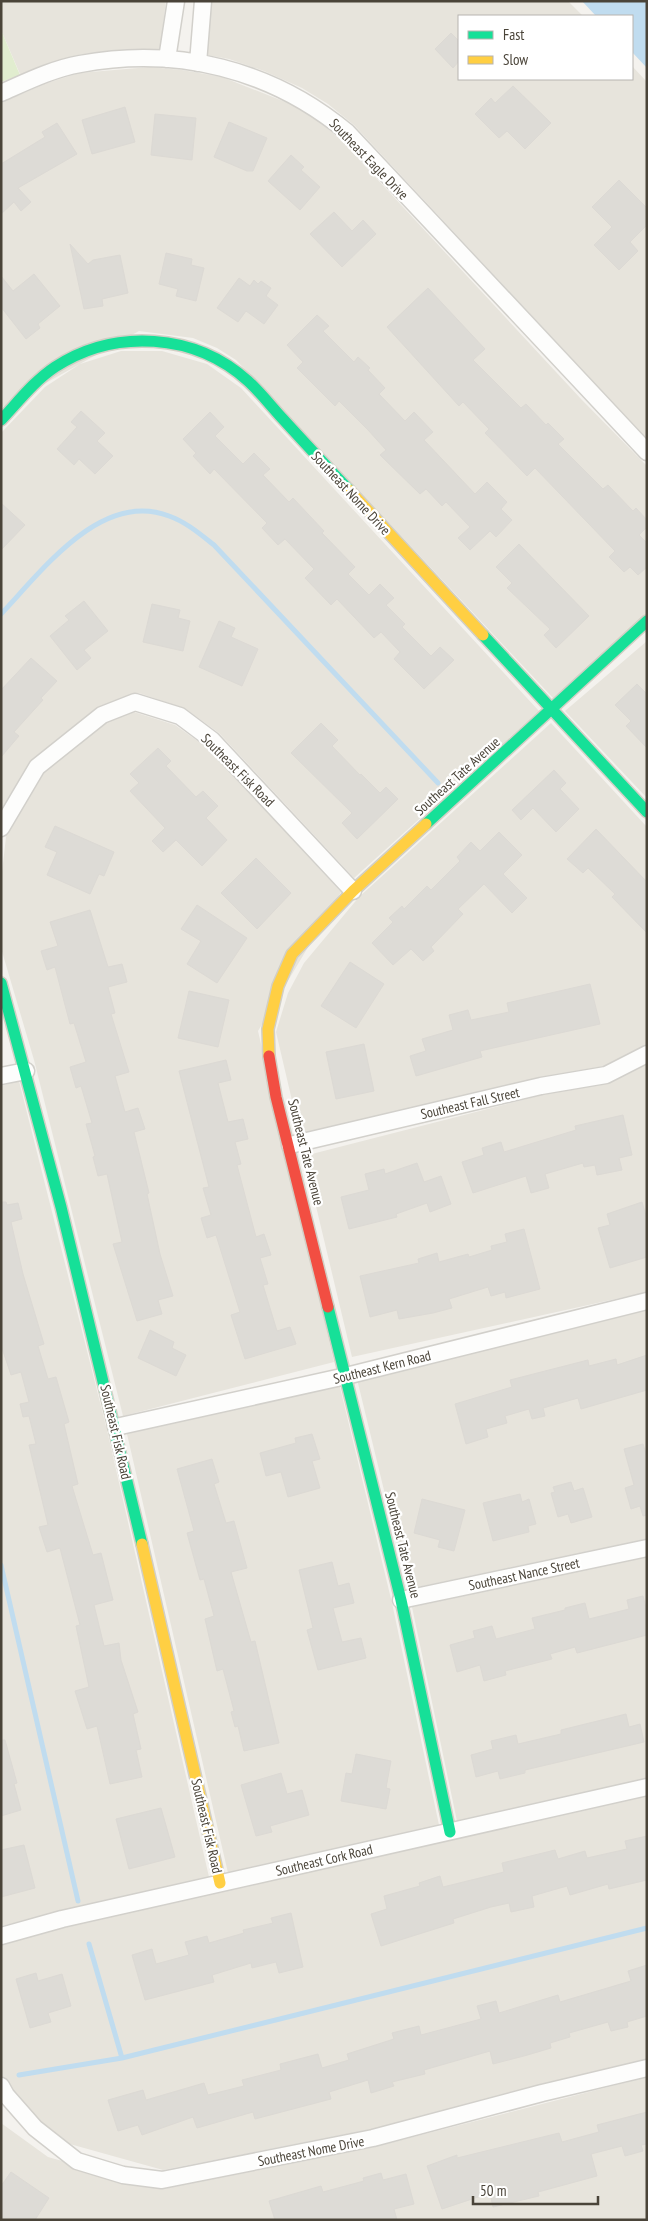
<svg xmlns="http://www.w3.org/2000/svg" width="648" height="2221" viewBox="0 0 648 2221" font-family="'PT Sans Narrow',sans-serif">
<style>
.residential{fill:#e7e4dc}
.green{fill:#e1edcf}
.water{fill:#c0dcef}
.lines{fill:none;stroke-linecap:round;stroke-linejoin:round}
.stream{stroke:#c0dcef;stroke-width:5}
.building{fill:#dddbd6;stroke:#dcd9d4}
.street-casing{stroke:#d2d0cb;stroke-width:19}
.fast-casing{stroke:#d2cfc5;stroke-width:14}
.slow-casing{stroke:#d2cfc5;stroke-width:14}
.jam-casing{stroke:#d2cfc5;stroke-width:14}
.street{stroke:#fdfdfc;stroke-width:16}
.fast{stroke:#16e098;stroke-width:11}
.slow{stroke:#ffcf43;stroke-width:11}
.jam{stroke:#f24e42;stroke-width:11}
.labels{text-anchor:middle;stroke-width:4.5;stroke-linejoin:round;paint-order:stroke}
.street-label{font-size:14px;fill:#4a4439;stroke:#fff}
</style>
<rect width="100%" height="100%" fill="#f4f2ee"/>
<path class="residential" d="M1,1H166L160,49L115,50L78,55L40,66L1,83L20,74L1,30Z
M212,1H568L583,16H459V79H632V66L647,82V439L354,125L328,104L302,88L264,71L229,59L207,55Z
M150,67L182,70L222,77L293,105L316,119L340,139L582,400L647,466V619L553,698L236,360L217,348L193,338L139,331L1,408V103L44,84L79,73Z
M121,351H162L207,364L241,388L539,711L354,878L219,733L186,709L139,693L100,706L32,760L1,811V433L45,387L80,364Z
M647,641V798L565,711Z
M134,712L175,725L206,747L341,892L258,1031L334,1362L123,1416L34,1060L1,948V881L6,837L44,773L106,722Z
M551,723L647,827V1044L604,1066L539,1078L301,1139L276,1032L288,993L304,963L359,897Z
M647,1064V1292L352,1357L304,1156L542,1095L610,1083Z
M19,1081L107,1430L209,1877L1,1926V1086Z
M647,1310V1539L408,1589L356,1375Z
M338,1379L392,1603L439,1825L228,1873L127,1434Z
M647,1557V1778L457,1821L412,1607Z
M647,1796V2059L541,2084L372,2129L163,2170L59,2141L1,2084V1944L63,1928Z
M647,2077V2220H1V2123L48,2157L163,2189L374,2147Z"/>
<path class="green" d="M1,30L20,75L1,82Z"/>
<path class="water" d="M582,1H647V68L632,52V16H596Z"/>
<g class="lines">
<path class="stream" d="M1,614C42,571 101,490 169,516C186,522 200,534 214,545L438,783
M1,1565L78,1901
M89,1944L122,2058
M19,2075L122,2058L647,1928"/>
</g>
<path class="building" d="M451,33L459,41V61L453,68L435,49Z
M513,86L551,123L525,149L507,131L499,138L475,114L491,98L495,103Z
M125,107L135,142L92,154L82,120Z
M155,114L196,118L192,160L151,155Z
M229,122L267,138L253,171H247L214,157Z
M57,123L77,154L18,188L31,202L21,211L14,202L1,214V164L45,137L42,132Z
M291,155L304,167L301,170L320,187L300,210L268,181Z
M619,180L647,208V225L630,242L638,251L619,270L594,245L612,227L592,207Z
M334,212L352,231L363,220L376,234L342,267L310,234Z
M70,244L88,264L93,260L120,255L128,293L102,299L103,306L84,309Z
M166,253L192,259L191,265L204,268L196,301L176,296L178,289L159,284Z
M34,274L60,306L38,324L40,328L26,339L1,307V276L13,291Z
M239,278L250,286L254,280L258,284L261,281L271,288L266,296L278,305L264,324L246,311L238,322L217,308Z
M428,288L485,349L473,360L521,408L526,404L546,425L548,423L564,439L558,444L603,489L608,485L633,511L636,508L647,520V527L639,535L647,543V567L638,575L630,567L624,572L609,557L615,551L535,468L527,476L485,433L489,429L463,402L459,406L387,327Z
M317,315L329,326L323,331L354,362L358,357L370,368L368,370L385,388L379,394L405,421L414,412L433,432L424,440L475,494L487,482L507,502L501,509L512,520L496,537L490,531L470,550L458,538L470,527L446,502L442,506L426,489L420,494L380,455L386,450L368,430L339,401L335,406L297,368L303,362L287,345Z
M81,411L105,433L97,441L113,456L95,474L79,459L74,465L57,449L77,427L71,422Z
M210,412L224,427L215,436L243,464L254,453L270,469L263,475L289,502L293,498L324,531L322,533L355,567L348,574L369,595L380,584L394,598L386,605L405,624L402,627L431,656L440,647L454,660L424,689L394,659L400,652L381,632L374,638L337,599L331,605L305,578L314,569L285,539L278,545L262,528L267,523L214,469L210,474L193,456L196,453L183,439Z
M1,503L25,525L1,550Z
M519,544L589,616L556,648L544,635L550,629L507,588L512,583L496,567Z
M84,601L108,631L84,650L91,658L77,670L50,636L69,620L65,616Z
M152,604L180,610L178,618L190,621L183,651L143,642Z
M219,621L235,628L231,637L258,649L242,686L199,667Z
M31,658L57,681L41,698L43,700L14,732L19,736L1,757V690Z
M637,684L647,694V748L626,726L631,721L615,705Z
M321,723L338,740L332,746L360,775L361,774L380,793L386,787L398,799L357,839L342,823L352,813L291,753Z
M158,748L171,761L166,766L196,797L203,791L218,806L206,818L227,840L202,866L176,840L163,852L152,841L165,828L130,791L139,783L130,774Z
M554,770L566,783L560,789L579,809L556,832L533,808L521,820L512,810Z
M55,826L114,852L104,876L99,874L90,894L47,875L57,852L45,847Z
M596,829L647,882V933L612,897L615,894L588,868L583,873L567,859Z
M499,832L522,855L503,874L527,898L512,913L484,884L458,909L463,914L431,947L434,951L423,961L411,949L393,965L372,943L393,922L389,918L402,906L404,909L427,886L431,890L460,861L457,857L471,842L480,851Z
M256,858L291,893L257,929L221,893Z
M197,905L247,938L217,983L187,964L201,941L181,929Z
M90,910L108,967L122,964L127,982L108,987L115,1013L111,1014L129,1072L115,1076L125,1112L138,1108L145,1129L134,1132L149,1193L147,1194L160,1254L173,1296L158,1300L162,1314L137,1321L113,1244L122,1242L107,1174L98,1176L93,1157L95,1156L86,1124L92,1123L81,1086L76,1088L70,1067L86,1062L74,1023L70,1024L55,967L47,970L41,951L58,946L50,922Z
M350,962L384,984L356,1028L321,1006Z
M590,984L600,1024L480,1051L482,1057L416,1076L410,1056L426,1051L422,1039L453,1030L449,1015L468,1010L471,1020L509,1012L507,1003Z
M189,991L229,1000L218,1047L178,1038Z
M364,1044L374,1091L336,1099L326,1052Z
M226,1060L231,1080L218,1083L228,1122L243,1119L248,1139L235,1142L241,1164L237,1165L256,1237L264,1234L271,1255L260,1258L268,1284L263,1285L277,1331L290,1327L296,1344L245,1359L231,1315L240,1312L216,1235L207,1238L201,1218L211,1215L203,1188L209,1187L179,1071Z
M623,1115L632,1155L619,1158L622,1170L597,1175L595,1165L584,1167L583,1163L545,1174L549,1188L531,1193L526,1176L473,1193L462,1162L484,1155L482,1148L501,1142L504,1152L576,1130L575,1126Z
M417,1163L424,1182L441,1176L451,1204L430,1212L427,1203L396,1214L397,1217L349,1229L341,1197L369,1190L365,1174L384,1169L385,1174Z
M1,1202H6L7,1205L18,1203L22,1219L11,1222L23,1274L44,1344L38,1346L48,1379L56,1377L69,1422L64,1424L78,1484L72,1486L93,1555L101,1553L113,1600L94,1605L104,1646L119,1643L121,1660L138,1712L133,1714L141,1749L136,1750L142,1777L110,1784L97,1726L87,1729L75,1691L89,1687L76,1626L80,1625L60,1548L47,1552L39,1527L48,1525L29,1445L36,1444L29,1416L23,1417L20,1404L29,1402L21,1372L11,1375L1,1345Z
M642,1202L647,1219V1257L610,1268L598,1228L610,1225L607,1214Z
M524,1229L540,1289L506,1298L505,1292L491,1296L488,1287L449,1299L452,1308L433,1313L399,1319L397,1310L370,1317L360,1276L419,1263L418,1259L437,1253L439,1262L468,1254L469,1257L492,1250L491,1246L507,1242L505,1234Z
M150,1330L174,1342L172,1348L186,1355L176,1376L138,1358Z
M647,1355V1390L581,1409L578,1398L543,1408L545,1416L532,1419L529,1409L505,1416L507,1423L486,1429L488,1437L466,1444L455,1404L512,1387L510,1380L588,1360L589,1366L616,1359L617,1365Z
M312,1434L320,1459L312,1461L320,1488L288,1497L281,1472L266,1476L260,1453L296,1443L295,1438Z
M643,1444L647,1457V1515L643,1516L640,1506L631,1509L625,1488L634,1485L624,1449Z
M212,1459L219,1482L214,1484L226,1523L234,1521L247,1568L231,1572L251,1642L255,1641L279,1743L244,1751L238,1726L235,1727L231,1712L234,1711L223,1669L217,1671L205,1619L214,1616L204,1579L200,1580L187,1533L194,1531L177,1469Z
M571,1482L574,1491L583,1488L592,1517L571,1523L568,1514L558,1517L551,1493L555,1492L553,1487Z
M520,1494L522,1502L529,1499L536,1524L528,1526L529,1532L493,1541L483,1503Z
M422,1499L465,1510L454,1551L438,1547L440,1540L414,1533Z
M332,1562L338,1586L349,1583L354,1603L333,1608L342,1642L361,1638L366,1658L318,1670L307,1630L313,1628L299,1570Z
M643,1596L647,1612V1635L577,1653L575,1647L550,1654L552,1659L505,1671L506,1675L484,1681L480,1665L457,1672L450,1645L475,1638L473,1631L492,1626L496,1639L535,1629L532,1618L565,1610V1608L585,1603L589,1619L629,1609L627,1600Z
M626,1714L629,1727L640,1724L644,1742L525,1770V1773L500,1779L498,1771L476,1777L471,1755L493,1749L491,1741L516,1735L518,1744L561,1734V1730Z
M1,1740H5L17,1783L14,1784L21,1810L1,1816Z
M356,1754L391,1761L386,1788L390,1789L386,1809L341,1801L346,1773L352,1774Z
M281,1773L287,1794L302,1790L309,1815L270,1826L272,1832L256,1836L241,1785Z
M161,1808L175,1857L129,1869L116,1819Z
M647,1836V1880L609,1889L608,1884L570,1895L567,1886L532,1896L534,1907L511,1912L509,1903L491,1907L453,1919L454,1923L381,1946L371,1914L387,1909L384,1896L420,1886L419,1883L440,1876L443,1887L504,1872L502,1863L555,1850L558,1859L585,1851L587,1858L627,1849L625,1841Z
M24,1845L35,1888L1,1897V1850Z
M291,1913L303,1967L279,1973L276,1962L252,1968L251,1963L212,1975L214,1982L145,2000L132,1955L152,1949L156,1964L189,1955L185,1942L207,1936L209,1943L244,1933L243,1930L273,1923L271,1918Z
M647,1965V2016L627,2022L628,2027L611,2031L608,2022L569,2033L570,2037L550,2043L551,2048L524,2056L493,2064L490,2051L424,2070L425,2074L392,2082L394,2086L371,2093L368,2080L329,2092L331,2099L255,2119L253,2112L197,2128L193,2117L142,2135L138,2125L118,2131L108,2100L143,2090L146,2100L204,2083L208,2095L244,2086L242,2080L281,2070L280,2064L318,2054L322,2068L349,2060L347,2054L394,2039L392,2033L419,2026L421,2035L481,2019L477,2006L496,2001L499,2013L558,1995L560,2002L631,1981L628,1971Z
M36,1973L38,1981L62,1974L71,2006L48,2013L51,2022L30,2028L16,1979Z
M647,2112V2144L641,2145L643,2151L625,2156L622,2146L591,2154L597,2176L538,2192L539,2196L493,2207L490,2193L442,2209L427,2166L457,2155V2158L559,2133L562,2142L599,2132L597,2125Z
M11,2172L49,2198L35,2220H1V2186Z
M381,2173L383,2180L406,2174L414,2204L394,2209L397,2220H275L269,2201L321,2186L323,2192L364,2181L363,2178Z"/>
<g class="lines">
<g class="street-casing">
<path id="street" d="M167,59L176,1
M198,63L203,1
M1,93C26,82 52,69 80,64C177,46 271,69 347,132L647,452
M1,828L37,767L102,715L135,702L180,716L212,740L353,891
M1,1076L26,1071
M290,1145L541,1086L606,1075L647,1054
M116,1427L346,1376L647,1301
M401,1600L647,1548
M1,1936L62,1919L647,1787
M1,2086L6,2095L35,2128L77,2161L123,2175L162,2180L373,2138L542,2093L647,2068"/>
</g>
<g class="fast-casing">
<path id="fast" d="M1,420C18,402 34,381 55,367C115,328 195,333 248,381C260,392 271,406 282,418C304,442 326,466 349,490
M483,635L647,812
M426,824L647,621
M1,983L61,1207L142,1544
M328,1307L401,1600L450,1832"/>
</g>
<g class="slow-casing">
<path id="slow" d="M349,490L483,635
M269,1056L268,1029L278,986L292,954L353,891L426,824
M142,1544L220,1883"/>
</g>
<g class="jam-casing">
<path id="jam" d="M269,1056L276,1097L328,1307"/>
</g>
<use href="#street" class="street"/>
<use href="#fast" class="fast"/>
<use href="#slow" class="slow"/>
<use href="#jam" class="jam"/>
</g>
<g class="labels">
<g class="street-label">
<text transform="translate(369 159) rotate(46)" y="5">Southeast Eagle Drive</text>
<text transform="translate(351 493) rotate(47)" y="5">Southeast Nome Drive</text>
<text transform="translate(238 770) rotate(45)" y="5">Southeast Fisk Road</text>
<text transform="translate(457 776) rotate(-42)" y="5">Southeast Tate Avenue</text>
<text transform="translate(470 1103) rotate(-13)" y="5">Southeast Fall Street</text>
<text transform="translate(306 1152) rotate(76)" y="5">Southeast Tate Avenue</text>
<text transform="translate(382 1367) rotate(-14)" y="5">Southeast Kern Road</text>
<text transform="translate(116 1432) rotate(77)" y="5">Southeast Fisk Road</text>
<text transform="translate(403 1545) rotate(76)" y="5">Southeast Tate Avenue</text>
<text transform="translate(524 1574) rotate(-12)" y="5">Southeast Nance Street</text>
<text transform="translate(207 1826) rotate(77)" y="5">Southeast Fisk Road</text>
<text transform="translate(324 1860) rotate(-13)" y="5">Southeast Cork Road</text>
<text transform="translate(311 2151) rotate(-11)" y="5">Southeast Nome Drive</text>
</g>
</g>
<rect width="648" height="2221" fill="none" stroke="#4a4439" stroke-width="5"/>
<rect x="458" y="15" width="175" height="65" fill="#ffffff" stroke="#b7b4b0"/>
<rect x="468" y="31" width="25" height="8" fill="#16e098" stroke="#b7b4b0"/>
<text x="503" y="40" font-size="15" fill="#4a4439">Fast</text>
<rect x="468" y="56" width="25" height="8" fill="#ffcf43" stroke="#b7b4b0"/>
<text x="503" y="65" font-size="15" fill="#4a4439">Slow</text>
<path d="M473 2196v8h125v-8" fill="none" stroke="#4a4439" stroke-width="2.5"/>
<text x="480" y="2196" font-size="15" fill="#4a4439" stroke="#ffffff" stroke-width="4" paint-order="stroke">50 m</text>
</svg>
